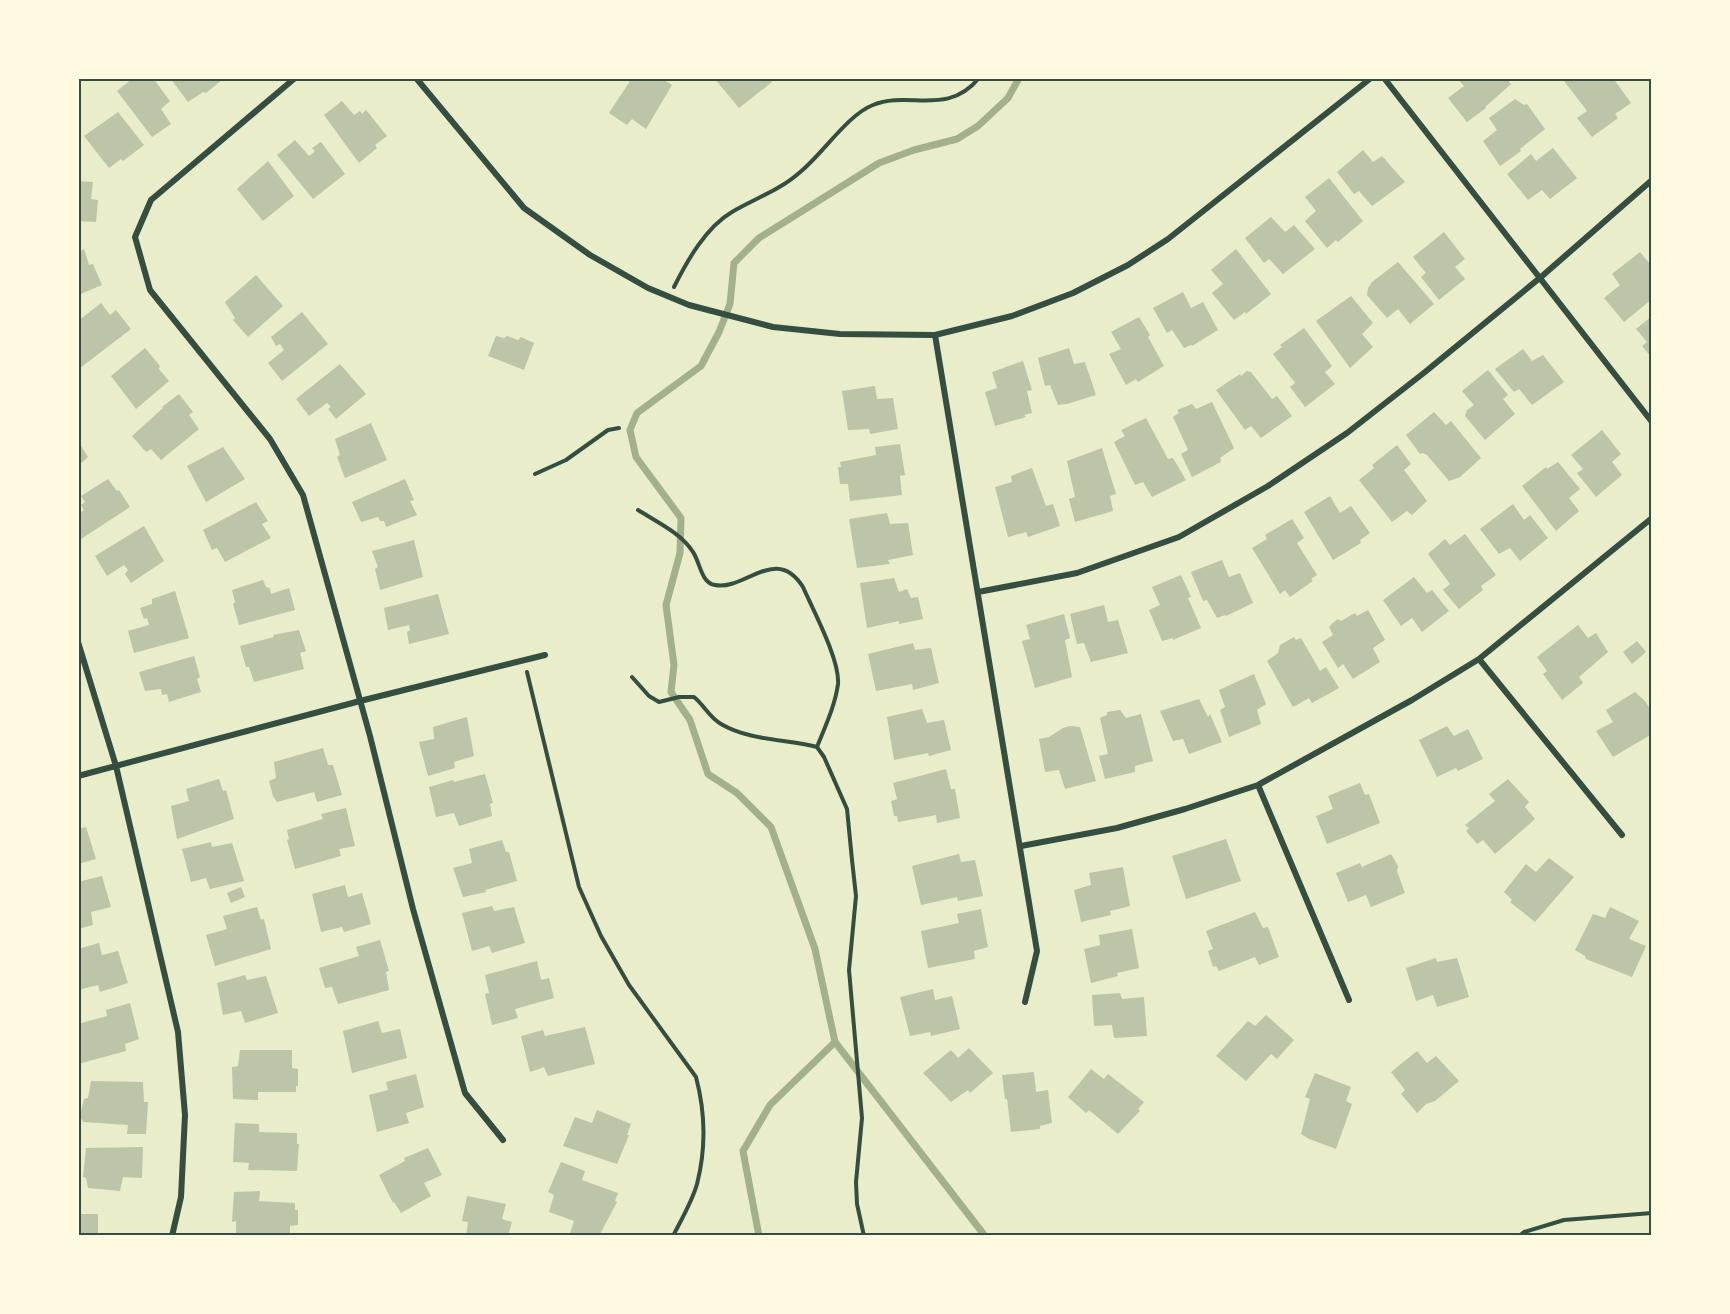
<svg xmlns="http://www.w3.org/2000/svg" width="1730" height="1314" viewBox="0 0 1730 1314" font-family="Mulish,sans-serif">
<style>
.lines{fill:none;stroke-linecap:round;stroke-linejoin:round}
.stream{stroke:#a3b18a;stroke-width:7}
.building{fill:#bcc5a7}
.path{stroke:#344e41;stroke-width:4}
.minor{stroke:#344e41;stroke-width:6}
.neatline{fill:none;stroke:#344e41;stroke-width:2}
</style>
<rect width="100%" height="100%" fill="#e9edc9"/>
<g class="lines">
<path class="stream" d="M759,1236L743,1151L770,1105L835,1042
M985,1236L835,1042L815,949L771,827L737,793L708,774L690,720L671,692L674,665L666,605L680,553L681,518L636,457L630,430L637,413L701,366L719,332L730,304L734,263L759,238L879,163L914,150L957,139L978,126L1008,98L1019,78"/>
</g>
<path class="building" d="M133,78L135,80L137,78H153L170,101L161,109L171,124L152,137L117,91Z
M170,78H221L222,80L206,93L203,92L188,102Z
M632,78H661L672,85L646,129L632,119L627,125L609,113Z
M714,78H769L772,82L739,108Z
M1457,78H1506L1511,84L1485,107L1486,108L1467,122L1448,98L1464,86Z
M1567,78H1613L1631,103L1615,114L1618,118L1592,137L1577,118L1587,111L1564,81Z
M1515,99L1524,105L1527,104L1545,129L1520,149L1521,151L1500,166L1483,141L1497,130L1489,118Z
M342,101L354,115L360,111L362,114L366,110L387,136L375,145L377,148L359,163L324,115Z
M118,112L144,145L123,161L121,159L109,168L84,136Z
M295,140L309,156L315,151L312,148L321,142L345,174L313,199L277,155Z
M1553,148L1577,178L1550,199L1542,190L1528,200L1507,174L1531,154L1536,161Z
M1363,150L1373,162L1382,156L1405,182L1372,206L1359,191L1354,194L1337,172Z
M268,161L294,196L263,221L237,189Z
M1329,178L1363,221L1338,242L1336,240L1327,248L1305,221L1316,211L1305,197Z
M78,181L93,182L91,199L98,200L96,222L78,221Z
M1271,217L1285,232L1294,225L1315,249L1283,274L1269,259L1264,263L1245,238Z
M1444,232L1465,259L1455,267L1465,279L1439,300L1421,277L1426,273L1413,257Z
M84,249L89,265L93,264L102,285L78,295V252Z
M1236,249L1271,294L1246,314L1245,312L1234,320L1212,293L1223,284L1211,270Z
M1640,252L1649,263L1651,261L1652,263V299L1624,322L1604,298L1620,285L1612,274Z
M1398,262L1434,304L1410,324L1398,309L1387,318L1367,295L1368,288L1372,282Z
M256,275L283,306L248,337L233,320L235,318L225,302Z
M1183,292L1191,308L1203,302L1218,330L1192,346L1191,345L1184,348L1172,330L1167,333L1153,308Z
M1351,296L1373,323L1362,334L1373,347L1350,368L1316,321Z
M101,303L110,315L116,310L131,329L80,368L78,366V321Z
M302,312L328,344L282,381L268,363L284,350L280,344L276,346L271,337Z
M1652,316V358L1642,346L1647,342L1636,329Z
M1139,317L1150,335L1148,337L1164,366L1138,382L1136,379L1126,385L1109,354L1121,349L1111,332Z
M1304,328L1332,366L1325,372L1335,384L1305,407L1290,387L1295,383L1273,354L1282,347L1280,345Z
M496,336L504,338L507,336L518,340L521,337L534,343L524,370L488,356Z
M145,348L160,366L159,369L169,381L136,409L111,376Z
M1069,348L1074,364L1085,362L1096,395L1067,404L1058,405L1050,385L1045,386L1038,358Z
M1523,349L1532,361L1543,355L1564,382L1532,405L1519,389L1514,392L1495,369Z
M1023,361L1032,390L1027,391L1032,413L1024,415L1026,417L995,426L985,392L997,388L992,372Z
M340,364L366,394L336,419L328,409L331,407L327,403L309,416L296,399Z
M1488,370L1508,395L1503,399L1515,414L1485,440L1465,416L1467,410L1474,405L1462,391Z
M1247,371L1251,372L1272,399L1277,396L1292,416L1261,438L1251,426L1245,430L1216,390L1240,374L1241,376Z
M875,386L877,399L893,398L898,429L870,434L869,429L848,430L842,391Z
M179,394L193,412L189,415L199,429L161,460L151,449L146,452L132,436L163,408L162,407Z
M1212,402L1234,448L1220,458L1221,462L1192,477L1181,454L1188,450L1173,417L1179,413L1177,410L1192,404L1196,409Z
M1434,412L1446,425L1451,421L1481,458L1460,477L1449,481L1427,455L1423,453L1420,454L1406,435Z
M1146,418L1168,459L1173,458L1186,480L1152,497L1143,482L1135,485L1114,442L1125,436L1121,430Z
M371,423L387,460L345,478L337,457L340,455L335,439Z
M1602,430L1621,454L1612,462L1622,475L1596,497L1577,473L1583,469L1571,455Z
M78,441L88,457L78,466Z
M900,444L905,475L900,476L902,495L850,501L848,484H840L838,467H841L840,462L876,455L875,447Z
M1397,445L1411,464L1404,470L1427,501L1412,515L1407,511L1392,522L1359,480L1374,468L1372,465Z
M223,447L245,479L206,502L187,466Z
M1102,448L1116,494L1110,496L1113,511L1075,522L1069,499L1075,497L1067,461Z
M1558,462L1580,489L1569,498L1579,511L1556,531L1522,486L1546,467L1547,469Z
M1032,468L1046,506L1053,504L1060,526L1028,537L1026,532L1008,537L995,487L1012,482L1011,476Z
M108,479L117,491L119,490L130,507L81,539L78,534V514L84,510L81,505L85,502L81,496Z
M405,479L414,500L410,501L417,515L386,527L384,521H380L378,517L361,522L352,502Z
M1330,496L1340,513L1351,506L1370,533L1360,540L1361,543L1333,560L1304,512Z
M256,502L268,521L262,524L271,538L225,562L217,548L212,550L203,530Z
M1513,504L1524,520L1530,515L1548,538L1520,561L1510,548L1499,554L1480,529Z
M887,513L890,524L908,523L913,555L888,560L890,564L857,568L849,519Z
M1292,519L1304,538L1297,543L1317,575L1311,579L1313,581L1290,597L1285,590L1280,594L1252,548L1267,539L1265,535Z
M144,526L164,561L131,583L125,574L128,570L124,565L107,576L95,556Z
M1465,534L1496,575L1481,586L1483,590L1459,609L1443,590L1450,584L1428,554L1445,539L1450,545Z
M414,540L423,577L380,590L375,569L378,567L372,551Z
M1222,560L1229,577L1240,573L1253,603L1226,616L1225,615L1217,618L1207,600L1203,601L1191,572Z
M1181,575L1191,597L1188,598L1201,628L1173,640V638L1162,641L1149,610L1160,605L1152,587Z
M1414,577L1427,593L1432,590L1449,611L1422,632L1412,618L1401,626L1383,600Z
M894,578L899,592L907,589L911,598L918,597L923,619L899,624V621L867,628L860,583Z
M263,580L266,587L270,588L271,594L289,588L295,610L239,625L233,604L235,602L232,590Z
M175,591L189,638L134,653L128,631L149,625L147,618L144,619L140,608L152,604V599Z
M438,594L449,634L409,644L407,632L410,630L409,625L388,630L384,608Z
M1104,605L1108,622L1118,620L1128,653L1091,662L1084,643L1077,644L1070,614Z
M1368,610L1385,640L1373,648L1380,662L1353,679L1343,664L1338,668L1322,642L1333,635L1329,627L1334,622L1338,619L1341,621L1355,613L1357,616Z
M1064,614L1070,638L1065,640L1072,677L1035,688L1022,641L1030,639L1026,625Z
M1578,625L1588,638L1596,633L1608,652L1579,677L1583,683L1562,700L1543,674L1547,671L1537,657Z
M299,630L306,651L300,653L304,669L254,682L249,667H246L240,646L274,637L273,635Z
M1294,637L1296,640L1301,638L1320,671L1326,667L1339,688L1312,703L1309,698L1293,707L1267,661L1278,653L1280,645Z
M1637,641L1646,652L1632,664L1623,652Z
M913,643L915,650L931,648L939,683L913,690L912,684L876,691L868,654Z
M194,656L200,677L197,679L201,692L169,702L167,694L162,695L161,689L145,691L139,672Z
M1254,674L1266,704L1257,710L1261,724L1229,737L1220,710L1225,707L1219,690Z
M1635,692L1645,701L1652,712V734L1613,757L1596,731L1613,722L1606,710Z
M1199,699L1208,717L1210,714L1222,742L1189,754L1183,739L1173,741L1160,711Z
M922,709L927,723L944,720L951,750L929,756L928,753L894,760L887,717Z
M1120,710L1126,718L1141,714L1153,761L1135,766V772L1105,779L1099,756L1108,754L1100,718L1107,715V712Z
M467,717L474,756L454,762L455,768L428,776L419,742L434,739L433,727Z
M1070,726L1080,727L1096,781L1065,789L1059,770L1045,772L1039,739L1049,737L1063,728Z
M1447,726L1454,736L1468,729L1483,759L1458,771L1456,768L1437,777L1419,740Z
M323,748L328,765H333L342,795L317,802L314,792L277,802L273,796L269,781L276,778L274,762Z
M946,769L951,789H955L960,818L937,823L936,815L898,822L897,816H894L891,801L897,799L893,783Z
M485,774L493,803L490,804L492,816L459,826L454,813L436,817L429,787L453,780L454,782Z
M219,779L223,791L226,790L234,819L177,839L171,806L189,801L186,789Z
M1508,779L1529,802L1525,807L1535,819L1495,854L1483,840L1477,844L1466,831L1469,828L1465,825L1495,801L1489,794Z
M1360,783L1365,795L1369,794L1380,823L1327,844L1316,816L1333,809L1328,796Z
M346,808L355,846L339,849L341,856L295,869L287,840L289,839L287,830L323,819L321,814Z
M86,827L96,859L78,864V829Z
M1226,839L1241,881L1186,899L1172,856Z
M502,840L506,852H509L517,881L485,890L486,892L463,897L453,868L472,863L469,849Z
M211,842L212,847L232,843L244,881L210,889L206,878L191,882L182,849Z
M959,854L961,862L975,860L983,896L958,901L957,897L921,905L912,866Z
M1391,854L1398,866L1397,871L1405,893L1371,907L1366,895L1348,902L1336,873L1360,863L1362,867Z
M1549,858L1574,877L1535,922L1510,902L1512,900L1504,892L1526,864L1536,872Z
M1123,867L1130,906L1110,911L1111,915L1081,922L1074,890L1091,885L1089,873Z
M102,876L111,907L91,912L93,925L78,929V882Z
M345,885L348,897L362,893L371,924L344,932L342,927L321,932L312,894Z
M241,887L245,897L231,903L227,893Z
M492,906L494,911L514,907L525,943L492,953L489,946L472,951L462,913Z
M257,907L261,920L264,919L271,949L215,966L206,935L227,929L223,916Z
M1610,907L1639,921L1629,939L1646,946L1632,977L1586,959L1585,956L1575,950L1593,914L1605,918Z
M981,909L988,947L974,951L975,959L928,968L921,931L959,923L957,914Z
M1255,912L1263,928L1268,927L1279,957L1259,965L1255,957L1219,971L1216,966L1213,967L1208,951L1213,949L1206,931Z
M1132,929L1139,968L1117,973L1118,976L1091,983L1084,949L1100,945L1099,935Z
M380,940L389,971L386,972L389,990L338,1004L332,987L325,988L319,968L359,956L356,947Z
M99,943L102,955L118,951L128,983L100,992L98,985L78,990V949Z
M1436,958L1437,962L1457,958L1469,997L1437,1007L1433,995L1416,1001L1406,968Z
M537,961L541,980L549,978L554,998L515,1009L518,1018L492,1025L485,994L489,993L485,975Z
M245,975L247,980L266,976L278,1013L245,1023L241,1011L223,1015L217,983Z
M933,989L935,1000L952,996L960,1029L931,1036L930,1032L910,1036L900,997Z
M1120,993L1122,999L1144,997L1147,1036L1114,1038L1112,1025L1094,1026L1092,995Z
M130,1003L139,1039L125,1044L126,1051L78,1064V1024L107,1016L106,1010Z
M1266,1015L1294,1040L1277,1059L1271,1054L1246,1081L1216,1056L1248,1021L1255,1026Z
M378,1021L382,1033L400,1029L407,1058L352,1073L343,1031Z
M585,1027L595,1064L548,1076L544,1067L530,1072L521,1036L543,1030L545,1036Z
M969,1048L993,1073L970,1093L968,1090L951,1102L923,1073L951,1050L958,1058Z
M240,1050H292V1068L298,1069V1086H296V1092H258V1100L233,1099L232,1067L238,1066Z
M1417,1051L1427,1063L1436,1056L1459,1081L1435,1101L1426,1104L1417,1113L1401,1094L1405,1090L1391,1072Z
M1091,1069L1104,1079L1108,1074L1144,1102L1138,1109L1140,1111L1118,1134L1089,1110L1086,1113L1068,1097Z
M1034,1072L1036,1092L1048,1090L1052,1123L1040,1126V1129L1011,1132L1007,1099H1005L1002,1075Z
M1315,1073L1351,1087L1346,1101L1352,1104L1336,1149L1309,1139L1301,1134L1310,1099L1305,1097Z
M416,1074L424,1107L406,1113L409,1123L377,1132L369,1095L388,1090L386,1082Z
M91,1081L143,1082L144,1102H148L146,1134H127L128,1125L83,1122L80,1116L84,1099L88,1098Z
M597,1110L631,1124L627,1135H629L617,1164L563,1146L575,1117L592,1123Z
M235,1123L259,1124V1132L297,1133V1144H299L297,1171L248,1170L249,1163L233,1162Z
M143,1147L142,1178L123,1177L120,1191L88,1188L86,1178L83,1177L86,1148Z
M428,1148L442,1175L424,1183L431,1196L401,1213L394,1202L393,1203L379,1175L405,1161L404,1158Z
M561,1162L585,1171L582,1180L618,1193L615,1201L617,1202L599,1236H569L574,1221L549,1212L554,1195L548,1192Z
M260,1191L259,1201L295,1203V1210H298V1225L290,1226V1236H236V1221L232,1222L234,1192Z
M467,1196L506,1204L502,1219L512,1222L508,1236H466L468,1222L462,1221Z
M78,1214H98V1236H78Z"/>
<g class="lines">
<path class="path" d="M674,287C687,261 706,227 732,212C754,199 780,190 799,173C822,155 847,115 873,105C909,90 947,117 979,78
M535,474L566,460L608,430L619,428
M638,510C657,522 681,533 693,552C700,562 701,583 715,585C745,591 776,544 803,587C813,610 840,660 838,684C835,706 825,727 817,747
M527,672L579,887L601,936L629,985L696,1077C705,1111 706,1149 697,1184C692,1202 681,1220 673,1236
M632,677L649,696L659,702L679,697H694C704,705 709,717 721,724C750,741 786,739 817,747L824,757L847,809L852,860L856,896L849,970L862,1118L856,1182L857,1204L864,1236
M1519,1236L1524,1232L1564,1220L1652,1213"/>
<path class="minor" d="M295,78L151,200L135,237L150,290L270,439L303,495L370,736L413,909L465,1093L503,1140
M416,78L524,208L590,255L648,288L689,305L773,327L840,334L935,335L1012,316L1073,293L1128,265L1168,239L1371,78
M1384,78L1652,422
M935,335L1037,951L1025,1002
M978,592L1077,573L1179,537L1268,486L1347,433L1425,372L1541,277L1652,180
M78,642L116,766L178,1032L185,1115L181,1197L172,1236
M1479,659L1622,835
M78,776L360,701L545,655
M1258,785L1349,1000
M1021,846L1117,828L1185,809L1258,785L1412,700L1479,659L1652,518"/>
</g>
<rect width="1730" height="1314" fill="none" stroke="#fefae0" stroke-width="159"/>
<rect x="80" y="80" width="1570" height="1154" class="neatline"/>
</svg>
